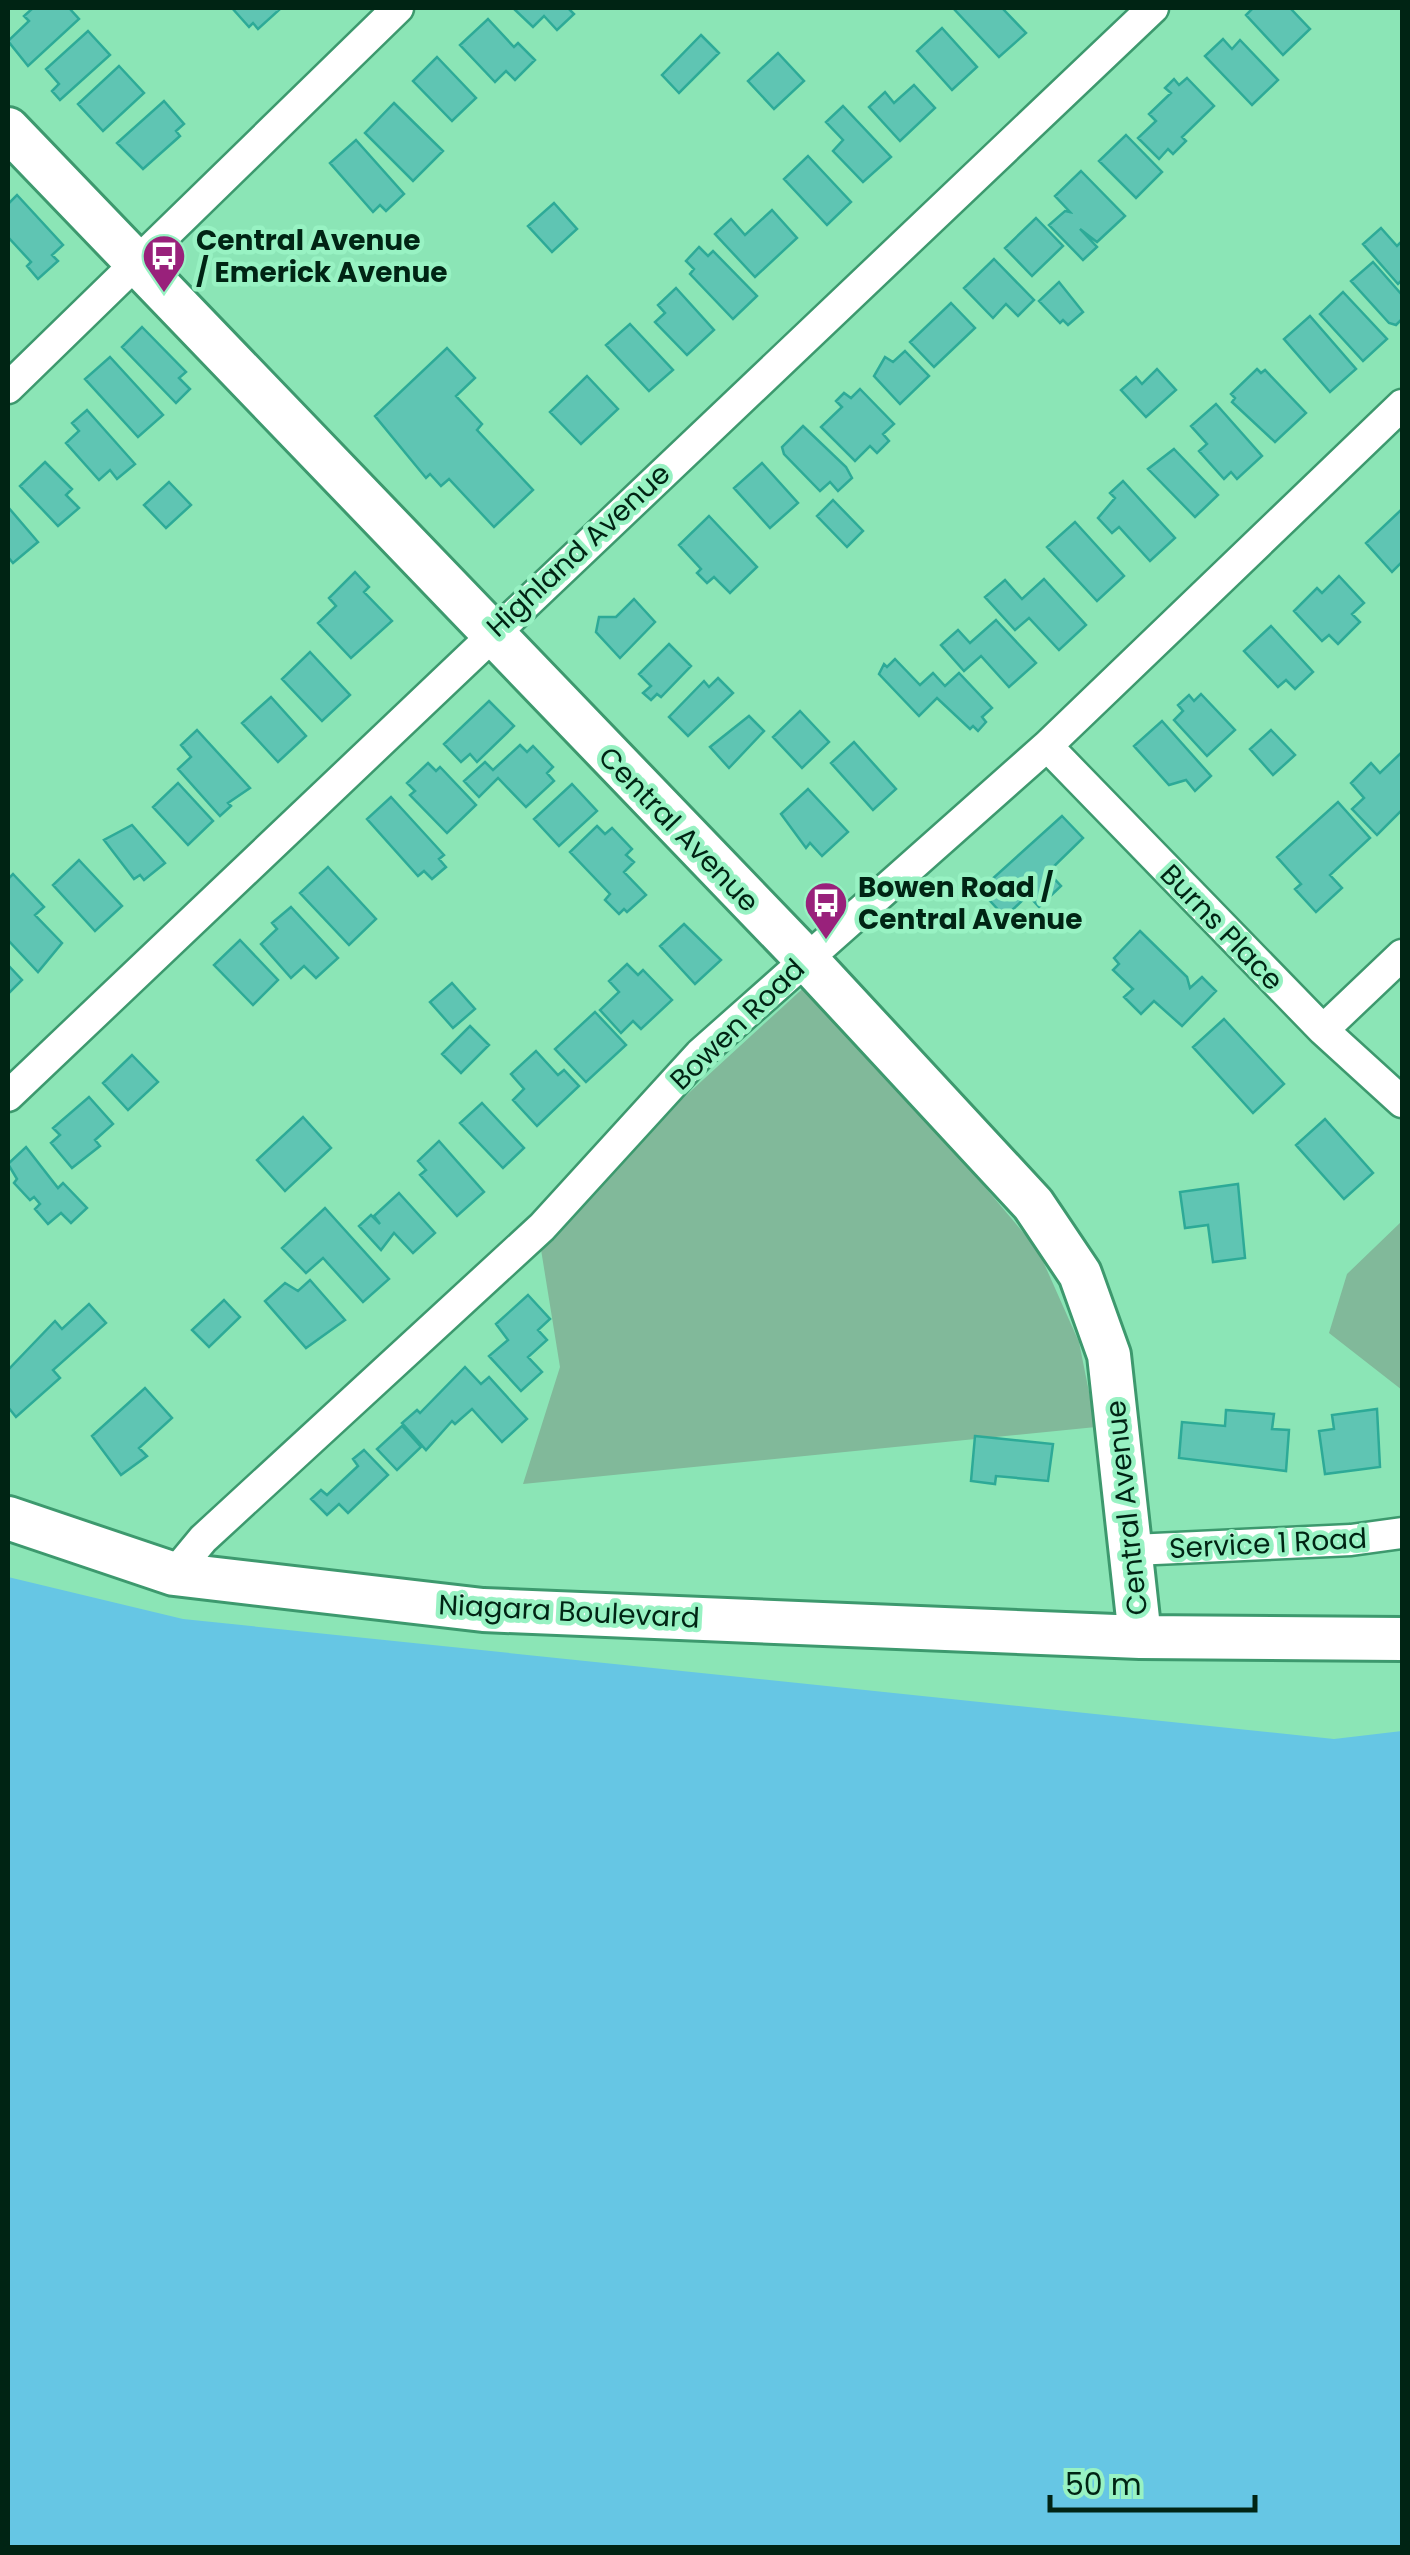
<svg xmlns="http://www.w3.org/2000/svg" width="1410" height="2555" viewBox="0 0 1410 2555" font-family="Poppins,sans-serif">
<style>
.green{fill:#81b99a}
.water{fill:#66c6e4}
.building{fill:#5fc5b3;stroke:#2daa97;stroke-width:2.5}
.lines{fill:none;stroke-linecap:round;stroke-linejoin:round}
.minor-casing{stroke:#3d996e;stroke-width:35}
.secondary-casing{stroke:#3d996e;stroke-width:48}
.minor{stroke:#fff;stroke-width:30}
.secondary{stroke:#fff;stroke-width:42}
.labels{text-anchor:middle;stroke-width:9;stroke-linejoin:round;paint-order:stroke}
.poi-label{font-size:28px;font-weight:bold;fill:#002414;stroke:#98f2c3;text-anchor:start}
.street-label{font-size:28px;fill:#002414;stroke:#98f2c3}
</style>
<rect width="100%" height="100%" fill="#8be5b6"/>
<path class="green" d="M811,981L1038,1250L1079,1342L1096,1427L523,1484L560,1367L538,1231Z
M1402,1221V1390L1329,1333L1347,1274Z"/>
<path class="water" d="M8,1577L183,1619L1334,1739L1402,1731V2547H8Z"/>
<path class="building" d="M33,8H69L79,19L28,66L8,41L29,21L24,16Z
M232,8H276L279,10L258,29L253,23L249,27Z
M513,8H568L574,14L557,30L544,16L533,27Z
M953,8H1002L1026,33L999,57Z
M1253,8H1290L1310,29L1283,55L1246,15Z
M488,19L514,47L518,43L535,60L515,80L506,71L495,82L460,45Z
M942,28L977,67L952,90L917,51Z
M88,31L110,55L60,100L52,91L59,84L46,69Z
M701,35L719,53L679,93L662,75Z
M1223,39L1232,49L1240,40L1278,80L1252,105L1205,56Z
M778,53L804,81L774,109L748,81Z
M437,57L476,98L452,121L413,81Z
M119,66L144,93L103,131L78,104Z
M1187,78L1214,106L1182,137L1186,141L1173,154L1168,149L1159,159L1138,138L1156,121L1149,114L1171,93L1165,88L1174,79L1179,85Z
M914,85L935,108L900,141L869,107L885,92L894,103Z
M164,101L184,124L176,131L180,136L143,169L117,143Z
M394,103L443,151L413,181L365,133Z
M843,106L891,157L863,182L833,151L843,140L826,122Z
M1126,135L1162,172L1136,198L1099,161Z
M356,140L404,194L386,211L380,205L373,212L330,163Z
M808,156L851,202L827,225L784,179Z
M1081,171L1125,216L1097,242L1080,229L1097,247L1083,260L1049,225L1065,211L1070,212L1055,196Z
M17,195L63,245L52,255L58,261L38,279L27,266L31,262L8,237V204Z
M554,203L577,229L552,252L528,226Z
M772,210L797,238L755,277L715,234L731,219L745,235Z
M1036,218L1063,246L1032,276L1005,248Z
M1381,228L1397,246L1402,241V280L1398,284L1363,244Z
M699,247L708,256L713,251L757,296L733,319L690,274L694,269L686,261Z
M994,259L1034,300L1018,316L1006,304L993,318L964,288Z
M1373,262L1402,295V319L1396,325L1389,323L1351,281Z
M1059,282L1083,312L1068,325L1063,320L1060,323L1039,301Z
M676,288L714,330L687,355L655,322L665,313L658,305Z
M1343,292L1387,339L1363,361L1320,314Z
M951,303L975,328L934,367L910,342Z
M1310,316L1356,369L1330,392L1284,339Z
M630,324L673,370L649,391L606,345Z
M142,327L186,372L179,378L190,389L176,403L122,347Z
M447,348L475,378L456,396L482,424L477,430L533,490L494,527L449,479L441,486L430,474L426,478L375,416Z
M905,351L929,376L900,404L874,376L885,357L893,362Z
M110,357L163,415L138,437L85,379Z
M1157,369L1176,390L1146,417L1121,390L1136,377L1142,384Z
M1257,369L1261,373L1265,370L1306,413L1275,442L1232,402L1235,398L1231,394Z
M587,376L618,409L581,444L550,412Z
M860,389L894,424L883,434L889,441L877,453L870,446L855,461L821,427L842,407L836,401L844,393L851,398Z
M1216,404L1262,456L1237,479L1231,472L1224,479L1199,451L1207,444L1191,426Z
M87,410L135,464L117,479L110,470L99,480L66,443L79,431L72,423Z
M803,426L846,467L852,478L838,491L830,482L820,491L784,454L782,447Z
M1174,449L1218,495L1195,517L1148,469Z
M45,462L72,489L66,495L79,508L58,526L20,486Z
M762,463L798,503L770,528L734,488Z
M1123,481L1175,538L1150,561L1119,527L1112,533L1098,518L1115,498L1110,493Z
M169,482L191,505L166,528L144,505Z
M833,500L863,531L847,547L817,516Z
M8,507L38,542L13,563L8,557Z
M1402,509V562L1392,572L1366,543Z
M709,516L757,567L730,593L714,577L707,583L697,573L701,569L679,545Z
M1075,522L1124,576L1097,601L1047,547Z
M355,572L369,587L364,592L392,621L351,658L318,623L336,606L329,598Z
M1339,576L1364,603L1352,614L1360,622L1338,644L1329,635L1322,641L1294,611L1317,588L1322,593Z
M1044,579L1086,625L1059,650L1029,618L1015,630L985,597L1005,580L1022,599Z
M634,599L655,622L620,658L596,632L599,617H616Z
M996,620L1036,663L1009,687L981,656L964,671L941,645L958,630L970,643Z
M1271,626L1313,672L1295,689L1286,680L1278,687L1244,651Z
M669,644L691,666L661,697L657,694L651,700L643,693L651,686L639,674Z
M310,652L350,695L322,721L282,679Z
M895,659L920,685L933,673L945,686L959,673L992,708L982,717L986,722L978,731L973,726L970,729L937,698L919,716L879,674L884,664L887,667Z
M718,678L733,693L688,736L669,717L704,681L709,687Z
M1201,694L1235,730L1207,756L1174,720L1183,711L1178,705L1189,695L1194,701Z
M271,697L306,736L278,762L242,723Z
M489,701L514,726L477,762L470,754L461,762L444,744Z
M800,711L829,742L802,768L773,737Z
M749,716L764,731L729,768L710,747Z
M1162,721L1211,776L1195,791L1186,780L1169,785L1134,746Z
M197,730L250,788L228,803L231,806L220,816L178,769L191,757L181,745Z
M1271,730L1295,755L1273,775L1250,749Z
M854,742L896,789L873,810L831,763Z
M520,745L527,752L533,746L553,767L547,773L554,781L526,807L498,778L479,797L464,781L485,762L493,770Z
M1402,752V810L1377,835L1352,809L1364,798L1351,783L1371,763L1380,773Z
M428,763L436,771L440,767L476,805L447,833L410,795L415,791L407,783Z
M178,783L213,821L188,845L153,807Z
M572,784L597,811L559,846L534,819Z
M808,789L848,832L822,856L810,843L806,848L781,814Z
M391,797L444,855L439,859L446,867L432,879L424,871L418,876L367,819Z
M1338,802L1370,838L1330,875L1342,888L1316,912L1295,889L1301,884L1277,857Z
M1062,816L1083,838L1048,872L1061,886L1039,907L1028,895L1005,917L980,890Z
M132,825L165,863L144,880L140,875L134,879L104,840Z
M597,826L605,834L612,828L632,849L626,855L634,862L624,872L646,895L627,912L624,909L619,914L605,900L610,894L570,852Z
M79,860L122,906L95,931L53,885Z
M328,867L376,919L349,945L300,893Z
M13,874L44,907L35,915L62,943L38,972L8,940V879Z
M291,907L338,958L316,978L304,966L291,978L261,944L277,929L272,923Z
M684,924L721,960L695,984L660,946Z
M1140,931L1187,977L1190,988L1202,977L1216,991L1182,1026L1154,1001L1141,1014L1124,997L1133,989L1113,970L1119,964L1114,958Z
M240,940L278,980L253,1005L214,965Z
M627,964L638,975L643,970L672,1000L641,1029L633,1021L621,1033L600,1010L619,992L609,981Z
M8,965L22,980L8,994Z
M452,983L475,1009L453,1028L430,1002Z
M595,1012L626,1045L586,1082L555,1049Z
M1224,1019L1284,1084L1253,1113L1193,1047Z
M470,1026L489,1045L461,1073L442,1054Z
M536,1051L558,1075L564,1070L579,1086L537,1126L513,1100L524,1089L511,1074Z
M132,1055L158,1082L128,1110L103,1083Z
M89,1097L113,1124L95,1140L100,1146L72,1168L51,1143L60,1135L53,1128Z
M482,1103L524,1148L503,1168L460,1123Z
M303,1117L331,1148L285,1191L257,1160Z
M1325,1119L1373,1173L1344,1199L1296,1145Z
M439,1141L484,1192L457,1216L420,1175L426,1170L418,1161Z
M26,1147L58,1188L63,1183L87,1208L71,1223L61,1213L48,1224L35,1209L40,1204L34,1197L30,1200L14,1183L17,1179L8,1164Z
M1238,1184L1245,1258L1213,1262L1208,1225L1185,1228L1180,1192Z
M399,1193L435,1233L413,1253L394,1233L381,1250L359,1226L371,1215L380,1224L374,1216Z
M325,1208L389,1279L363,1302L323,1258L306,1273L282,1248Z
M310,1280L345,1320L306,1348L265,1301L285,1283L298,1291Z
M528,1295L550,1319L538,1330L547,1340L528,1357L542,1372L521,1391L489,1356L508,1340L496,1324Z
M224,1300L240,1317L209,1347L192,1330Z
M89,1304L106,1323L53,1370L60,1378L16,1417L8,1407V1370L55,1321L62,1329Z
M465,1367L481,1384L489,1377L527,1419L502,1442L472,1409L455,1424L452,1421L426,1450L402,1423L417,1410L420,1413Z
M145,1388L172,1418L139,1448L147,1456L121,1475L92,1436Z
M1377,1409L1380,1467L1325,1474L1319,1431L1334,1429L1332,1415Z
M1226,1410L1274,1414L1272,1429L1289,1430L1286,1471L1179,1458L1182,1422L1225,1426Z
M402,1426L421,1447L397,1470L377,1449Z
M975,1436L1053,1444L1048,1481L996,1476L995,1484L971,1481Z
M364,1450L388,1475L348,1513L339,1504L327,1515L311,1499L321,1490L327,1495L358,1466L353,1459Z"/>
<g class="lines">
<g class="minor-casing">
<path id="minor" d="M8,388L398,8
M1047,746L1323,1030L1402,1102
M1323,1030L1402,955
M8,1096L1153,8
M1133,1550L1351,1540L1402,1533
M174,1574L203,1539L542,1227L700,1054L1047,746L1402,405"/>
</g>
<g class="secondary-casing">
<path id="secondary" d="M8,129L805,958L1033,1204L1080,1274L1109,1355L1140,1637
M8,1518L174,1574L483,1610L1140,1637L1402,1639"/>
</g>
<use href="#minor" class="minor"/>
<use href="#secondary" class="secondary"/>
</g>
<defs>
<g id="bus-pin" transform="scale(2.25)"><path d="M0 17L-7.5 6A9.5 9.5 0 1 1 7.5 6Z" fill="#99217b" stroke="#98f2c3"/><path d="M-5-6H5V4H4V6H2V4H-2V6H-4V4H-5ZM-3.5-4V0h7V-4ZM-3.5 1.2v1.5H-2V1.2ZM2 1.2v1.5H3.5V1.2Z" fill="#fff"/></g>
</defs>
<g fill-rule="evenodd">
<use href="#bus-pin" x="164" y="256"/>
<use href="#bus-pin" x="826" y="903"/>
</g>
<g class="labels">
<g class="poi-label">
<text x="196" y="250">Central Avenue<tspan x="196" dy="32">/ Emerick Avenue</tspan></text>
<text x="858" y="897">Bowen Road /<tspan x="858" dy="32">Central Avenue</tspan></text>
</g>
<g class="street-label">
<text transform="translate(578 550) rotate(-43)" y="10">Highland Avenue</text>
<text transform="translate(679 829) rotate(46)" y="10">Central Avenue</text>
<text transform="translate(1222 927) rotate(46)" y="10">Burns Place</text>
<text transform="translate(737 1024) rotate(-44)" y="10">Bowen Road</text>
<text transform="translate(1126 1508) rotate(-96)" y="10">Central Avenue</text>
<text transform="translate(1268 1543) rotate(-3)" y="10">Service 1 Road</text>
<text transform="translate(569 1611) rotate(3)" y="10">Niagara Boulevard</text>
</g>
</g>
<rect width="1410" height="2555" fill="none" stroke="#002414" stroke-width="20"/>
<path d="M1050 2495v15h205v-15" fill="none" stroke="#002414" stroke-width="5"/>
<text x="1065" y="2495" font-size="30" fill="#002414" stroke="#98f2c3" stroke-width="8" paint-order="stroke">50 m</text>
</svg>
